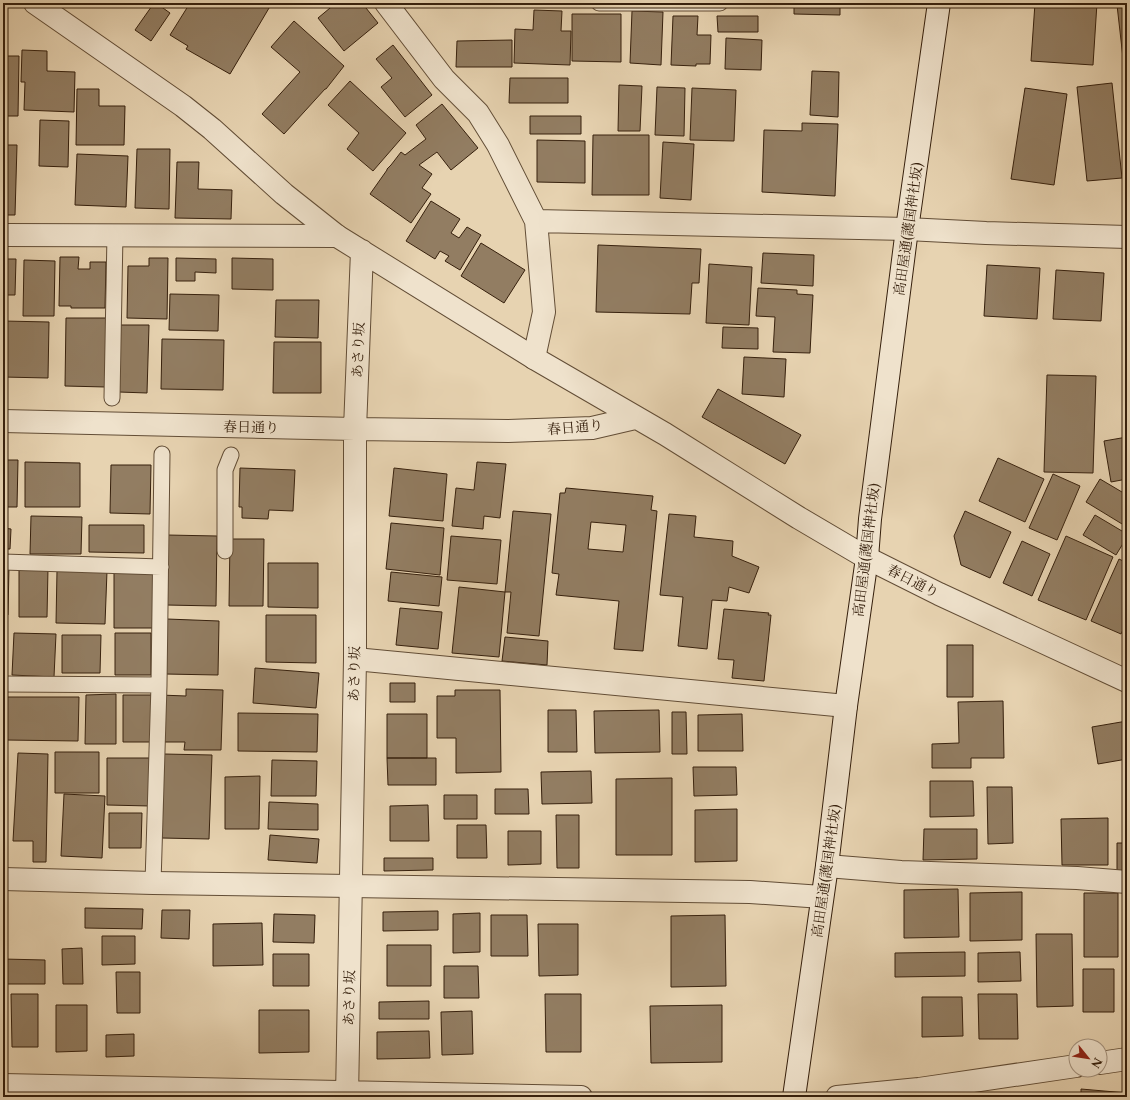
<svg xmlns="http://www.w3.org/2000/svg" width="1130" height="1100" viewBox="0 0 1130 1100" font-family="'Libre Caslon Text','Noto Serif JP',serif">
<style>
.building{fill:#927d62;stroke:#36200d;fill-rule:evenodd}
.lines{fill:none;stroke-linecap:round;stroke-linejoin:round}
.service-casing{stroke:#624d36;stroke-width:17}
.minor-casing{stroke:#624d36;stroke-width:24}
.tertiary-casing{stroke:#624d36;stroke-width:24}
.secondary-casing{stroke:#36200d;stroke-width:24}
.service{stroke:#efe2cc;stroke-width:15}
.minor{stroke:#efe2cc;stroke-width:22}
.tertiary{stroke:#efe2cc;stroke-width:22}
.secondary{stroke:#efe2cc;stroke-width:22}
.labels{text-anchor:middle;stroke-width:3;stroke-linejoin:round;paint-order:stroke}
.street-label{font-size:14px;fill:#36200d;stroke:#efe2cc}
</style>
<rect width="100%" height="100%" fill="#e7d3b1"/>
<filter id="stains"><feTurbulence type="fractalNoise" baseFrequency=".005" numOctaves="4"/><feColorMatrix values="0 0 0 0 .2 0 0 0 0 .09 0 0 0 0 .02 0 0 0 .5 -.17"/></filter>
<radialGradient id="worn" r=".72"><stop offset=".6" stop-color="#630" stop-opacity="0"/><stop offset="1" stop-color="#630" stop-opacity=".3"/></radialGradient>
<path class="building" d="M154,3H156L170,13L151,41L135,30Z
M190,3H207L212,6L214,3H272L230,74L186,49L188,46L170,35Z
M336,3H362L378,23L344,51L318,18Z
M794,3H840V15L794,14Z
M1035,3H1097L1093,65L1031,61Z
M1127,4V58H1123L1117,5Z
M534,10L562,11L561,31H571L570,65L514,63L515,29L533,30Z
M632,11L663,12L661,65L630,63Z
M572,14H621V62L572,61Z
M673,16H698L697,35H711L710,64H696V66L671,65Z
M717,16H758V32H718Z
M294,21L344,66L326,89H325L284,134L262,114L300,72L271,47Z
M726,38L762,40L761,70L725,69Z
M512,40V67H456L457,41Z
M393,45L432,95L405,117L381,87L392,78L376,59Z
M22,50L47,51V71L75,72L74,112L24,110L25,82H21Z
M3,56H19L18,116H3Z
M812,71L839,72L838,117L810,115Z
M510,78H568V103H509Z
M350,81L406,133L373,171L347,149L359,133L328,105Z
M1112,83L1122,178L1087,181L1077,87Z
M619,85L642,86L640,131H618Z
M657,87L685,88L684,136L655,135Z
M692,88L736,90L734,141L690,140Z
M1025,88L1067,94L1054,185L1011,179Z
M77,89H99V106H125L124,145H76Z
M442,104L478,148L451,170L437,152L419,165L432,174L422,188L431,194L411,223L370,194L387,170V169L391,165L401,152L405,155L426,139L416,125Z
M530,116H581V134H530Z
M40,120L69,121L68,167L39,166Z
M802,123L838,124L835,196L762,192L764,130L802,131Z
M593,135H649V195H592Z
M537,140L585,141V183L537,182Z
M663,142L694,144L691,200L660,198Z
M3,145H17L15,215H3Z
M137,149H170L169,209L135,208Z
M77,154L128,156L126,207L75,205Z
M177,162H199L198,189L232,190L231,219L175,218Z
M431,201L460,219L451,233L459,238L467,227L481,235L460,270L445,261L449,256L440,251L435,259L406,241Z
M481,243L525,270L504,303L461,276Z
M598,245L701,249L699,283H692L690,314L596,312Z
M763,253L814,255L813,286L761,283Z
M60,257H79L78,269H90V262H106L105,308H71V306H59Z
M149,258H168L167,319L127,318L128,266H149Z
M176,258L216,259V273L195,272V281H176Z
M232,258L273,259V290L232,289Z
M3,259H16L15,295H3Z
M24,260L55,261L54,316H23Z
M709,264L752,267L749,325L706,323Z
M987,265L1040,268L1037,319L984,316Z
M1056,270L1104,273L1101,321L1053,319Z
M758,288L797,290V294L813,295L810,353L773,352L775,317L756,316Z
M170,294L219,295L218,331L169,330Z
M276,300H319L318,338L275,337Z
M66,318H107L106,387L65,386Z
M4,321L49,322L48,378L3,377Z
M120,325H149L147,393L119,392Z
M723,327L758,328V349L722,348Z
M162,339L224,340L223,390L161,389Z
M274,342H321V393H273Z
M744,357L786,359L784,397L742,394Z
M1047,375L1096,376L1093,473L1044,472Z
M718,389L801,435L785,464L702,417Z
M1127,437V479L1111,482L1104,441Z
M998,458L1044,479L1025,522L979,501Z
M3,460H18L17,507H3Z
M25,462L80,463V507H25Z
M477,462L506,464L500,518L484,516L483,529L452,526L456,488L474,490Z
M111,465H151L150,514L110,513Z
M240,468L295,470L293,511L269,510L268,519L242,518V507H239Z
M394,468L447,474L443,521L389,516Z
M1053,474L1080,486L1057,540L1029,528Z
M1100,479L1127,495V527L1086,502Z
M566,488L653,496L651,510L657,511L643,651L614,649L619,601L556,595L559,574L552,573L560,493H565ZM591,522L626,525L623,552L588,549Z
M513,511L551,514L539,636L507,633L511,592H505Z
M965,511L1011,532L990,578L961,565L954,536Z
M669,514L696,516L694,537L733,541L732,556L759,567L749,593L729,587L727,601L712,600L707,649L678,646L683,597L660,595Z
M1095,515L1127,534V537L1116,555L1083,535Z
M31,516L82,517L81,554H30Z
M391,523L444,528L440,575L386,569Z
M89,525H144V553L89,552Z
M3,528L11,529L10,549H3Z
M167,535L217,536L216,606L166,605Z
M451,536L501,540L497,584L447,580Z
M1066,536L1113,557L1086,620L1038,600Z
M230,539H264L263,606H229Z
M1022,541L1050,554L1032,596L1003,583Z
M1119,559L1127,563V621L1121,634L1091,621Z
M268,563H318V608L268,607Z
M3,566H9L8,615L3,616Z
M19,568H48L47,617H19Z
M114,570H157V628H114Z
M57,571H107L105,624L56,623Z
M391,572L442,577L439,606L388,601Z
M459,587L505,592L499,657L452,653Z
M400,608L442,612L438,649L396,645Z
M724,609L769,613L768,615H771L764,681L732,678L734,660L718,659Z
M266,615H316V663L266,662Z
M167,619L219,621L218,675L165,674Z
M14,633L56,634L54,677L12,675Z
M115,633H151V675H115Z
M62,635H101L100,673H62Z
M505,637L548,641L547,665L502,661Z
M947,645H973V697H947Z
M255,668L319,673L316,708L253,703Z
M390,683H415V702H390Z
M186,689L223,690L221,750H184L185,742H159L160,695L186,696Z
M455,690H500L501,772L456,773V738H437V696H455Z
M116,694V744H85L86,695Z
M123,695H152V742H123Z
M6,697H79L78,741L6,740Z
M1003,701L1004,758H971V768H932V744L959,743L958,702Z
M548,710H576L577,752H548Z
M659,710L660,752L595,753L594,711Z
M672,712H686L687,754H672Z
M238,713L318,714L317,752L238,751Z
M387,714H427V758H387Z
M742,714L743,751H698V715Z
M1127,721V759L1098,764L1092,727Z
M55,752H99V793H55Z
M18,753L48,754L46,862H33V841H13Z
M164,754L212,755L209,839L162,838Z
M107,758H150V806L107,805Z
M387,758H436V785H388Z
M272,760L317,761L316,796H271Z
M693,767H736L737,795L694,796Z
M591,771L592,803L542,804L541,772Z
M260,776L259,829H225V777Z
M672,778V855H616V779Z
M930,781H973L974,816L930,817Z
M987,787H1012L1013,843L988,844Z
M495,789H528L529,814H495Z
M64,794L105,796L102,858L61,856Z
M444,795H477V819H444Z
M1124,801H1127V830H1124Z
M269,802L318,804V830L268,829Z
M428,805L429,841H390V806Z
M737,809V861L695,862V810Z
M109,813H142L141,848H109Z
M556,815H579V868H557Z
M1108,818V865H1062L1061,819Z
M457,825H486L487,858H457Z
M924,829H977V859L923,860Z
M508,831H541V864L508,865Z
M270,835L319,839L317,863L268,860Z
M1117,843H1127V872H1117Z
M384,858H433V870L384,871Z
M958,889L959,937L904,938V890Z
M1022,892V940L970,941V893Z
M1084,893H1118V957H1084Z
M85,908L143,909L142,929L85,928Z
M162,910H190L189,939L161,938Z
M438,911V930L383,931V912Z
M480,913V952L453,953V914Z
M274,914L315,915L314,943L273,942Z
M491,915H527L528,956H491Z
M725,915L726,986L671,987V916Z
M262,923L263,965L213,966V924Z
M538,924H578V975L539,976Z
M1036,934H1072L1073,1006L1037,1007Z
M102,936H135V964L102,965Z
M387,945H431V986H387Z
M82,948L83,984H63L62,949Z
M965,952V976L895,977V953Z
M1020,952L1021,981L978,982V953Z
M1124,952H1127V1014H1124Z
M273,954H309V986H273Z
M3,959L45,960V984H3Z
M444,966H478L479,998H444Z
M1083,969H1114V1012H1083Z
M116,972H140V1013H117Z
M11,994H38V1047H12Z
M545,994H581V1052H546Z
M978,994H1017L1018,1039H979Z
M922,997H962L963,1036L922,1037Z
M429,1001V1019H379V1002Z
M56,1005H87V1051L56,1052Z
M722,1005V1062L651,1063L650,1006Z
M259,1010H309V1052L259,1053Z
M472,1011L473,1054L442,1055L441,1012Z
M429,1031L430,1058L377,1059V1032Z
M134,1034V1056L106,1057V1035Z
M1081,1089L1127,1093V1097H1081Z"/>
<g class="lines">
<g class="service-casing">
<path id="service" d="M599,3H720
M112,398L115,234
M225,551V470L231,455
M3,562L161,567
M3,684L159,685L162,454
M153,883L159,685"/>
</g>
<g class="minor-casing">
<path id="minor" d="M386,3L444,79L478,113L498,145L536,221L544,312L534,358
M536,221L907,229L986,233L1127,237
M3,235L337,236
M355,659L846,706
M827,866L901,872L1077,878L1127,882
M3,879L153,883L750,892L822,897"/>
</g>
<g class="tertiary-casing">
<path id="tertiary" d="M35,3L183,106L212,129L284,194L337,236L534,358L665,434L799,518L867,558L939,594L1127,681
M3,421L355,429L508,431L592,428L635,418
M1100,1063L1127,1059
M3,1085L581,1097
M347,1097L355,659V429L362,251
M837,1097L919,1089L1076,1066"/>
</g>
<g class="secondary-casing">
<path id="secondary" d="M794,1097L827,866L846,706L867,558L870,519L907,229L939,3"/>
</g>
<use href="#service" class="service"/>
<use href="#minor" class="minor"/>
<use href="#tertiary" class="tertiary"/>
<use href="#secondary" class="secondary"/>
</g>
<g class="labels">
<g class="street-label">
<text transform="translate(908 229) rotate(-82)" y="5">高田屋通(護国神社坂)</text>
<text transform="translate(358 350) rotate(-88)" y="5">あさり坂</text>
<text transform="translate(251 427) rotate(1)" y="5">春日通り</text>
<text transform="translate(575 427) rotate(-5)" y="5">春日通り</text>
<text transform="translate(866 550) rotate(-83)" y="5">高田屋通(護国神社坂)</text>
<text transform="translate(913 581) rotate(27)" y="5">春日通り</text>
<text transform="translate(354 674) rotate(-89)" y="5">あさり坂</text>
<text transform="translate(826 871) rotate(-82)" y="5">高田屋通(護国神社坂)</text>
<text transform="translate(349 998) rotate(-89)" y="5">あさり坂</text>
</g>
</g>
<rect width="1130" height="1100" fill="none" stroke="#e7d3b1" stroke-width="16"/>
<rect x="4" y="4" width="1122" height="1092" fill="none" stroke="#36200d" stroke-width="2"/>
<rect x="8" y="8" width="1114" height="1084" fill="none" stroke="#36200d"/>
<g transform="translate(1088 1058) rotate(120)"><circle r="19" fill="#efe2cc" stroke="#a59480"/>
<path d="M0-3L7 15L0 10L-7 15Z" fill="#8f2418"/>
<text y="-6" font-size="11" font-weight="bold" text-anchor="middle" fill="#36200d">N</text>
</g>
<rect width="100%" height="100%" filter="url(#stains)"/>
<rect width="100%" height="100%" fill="url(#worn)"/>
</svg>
